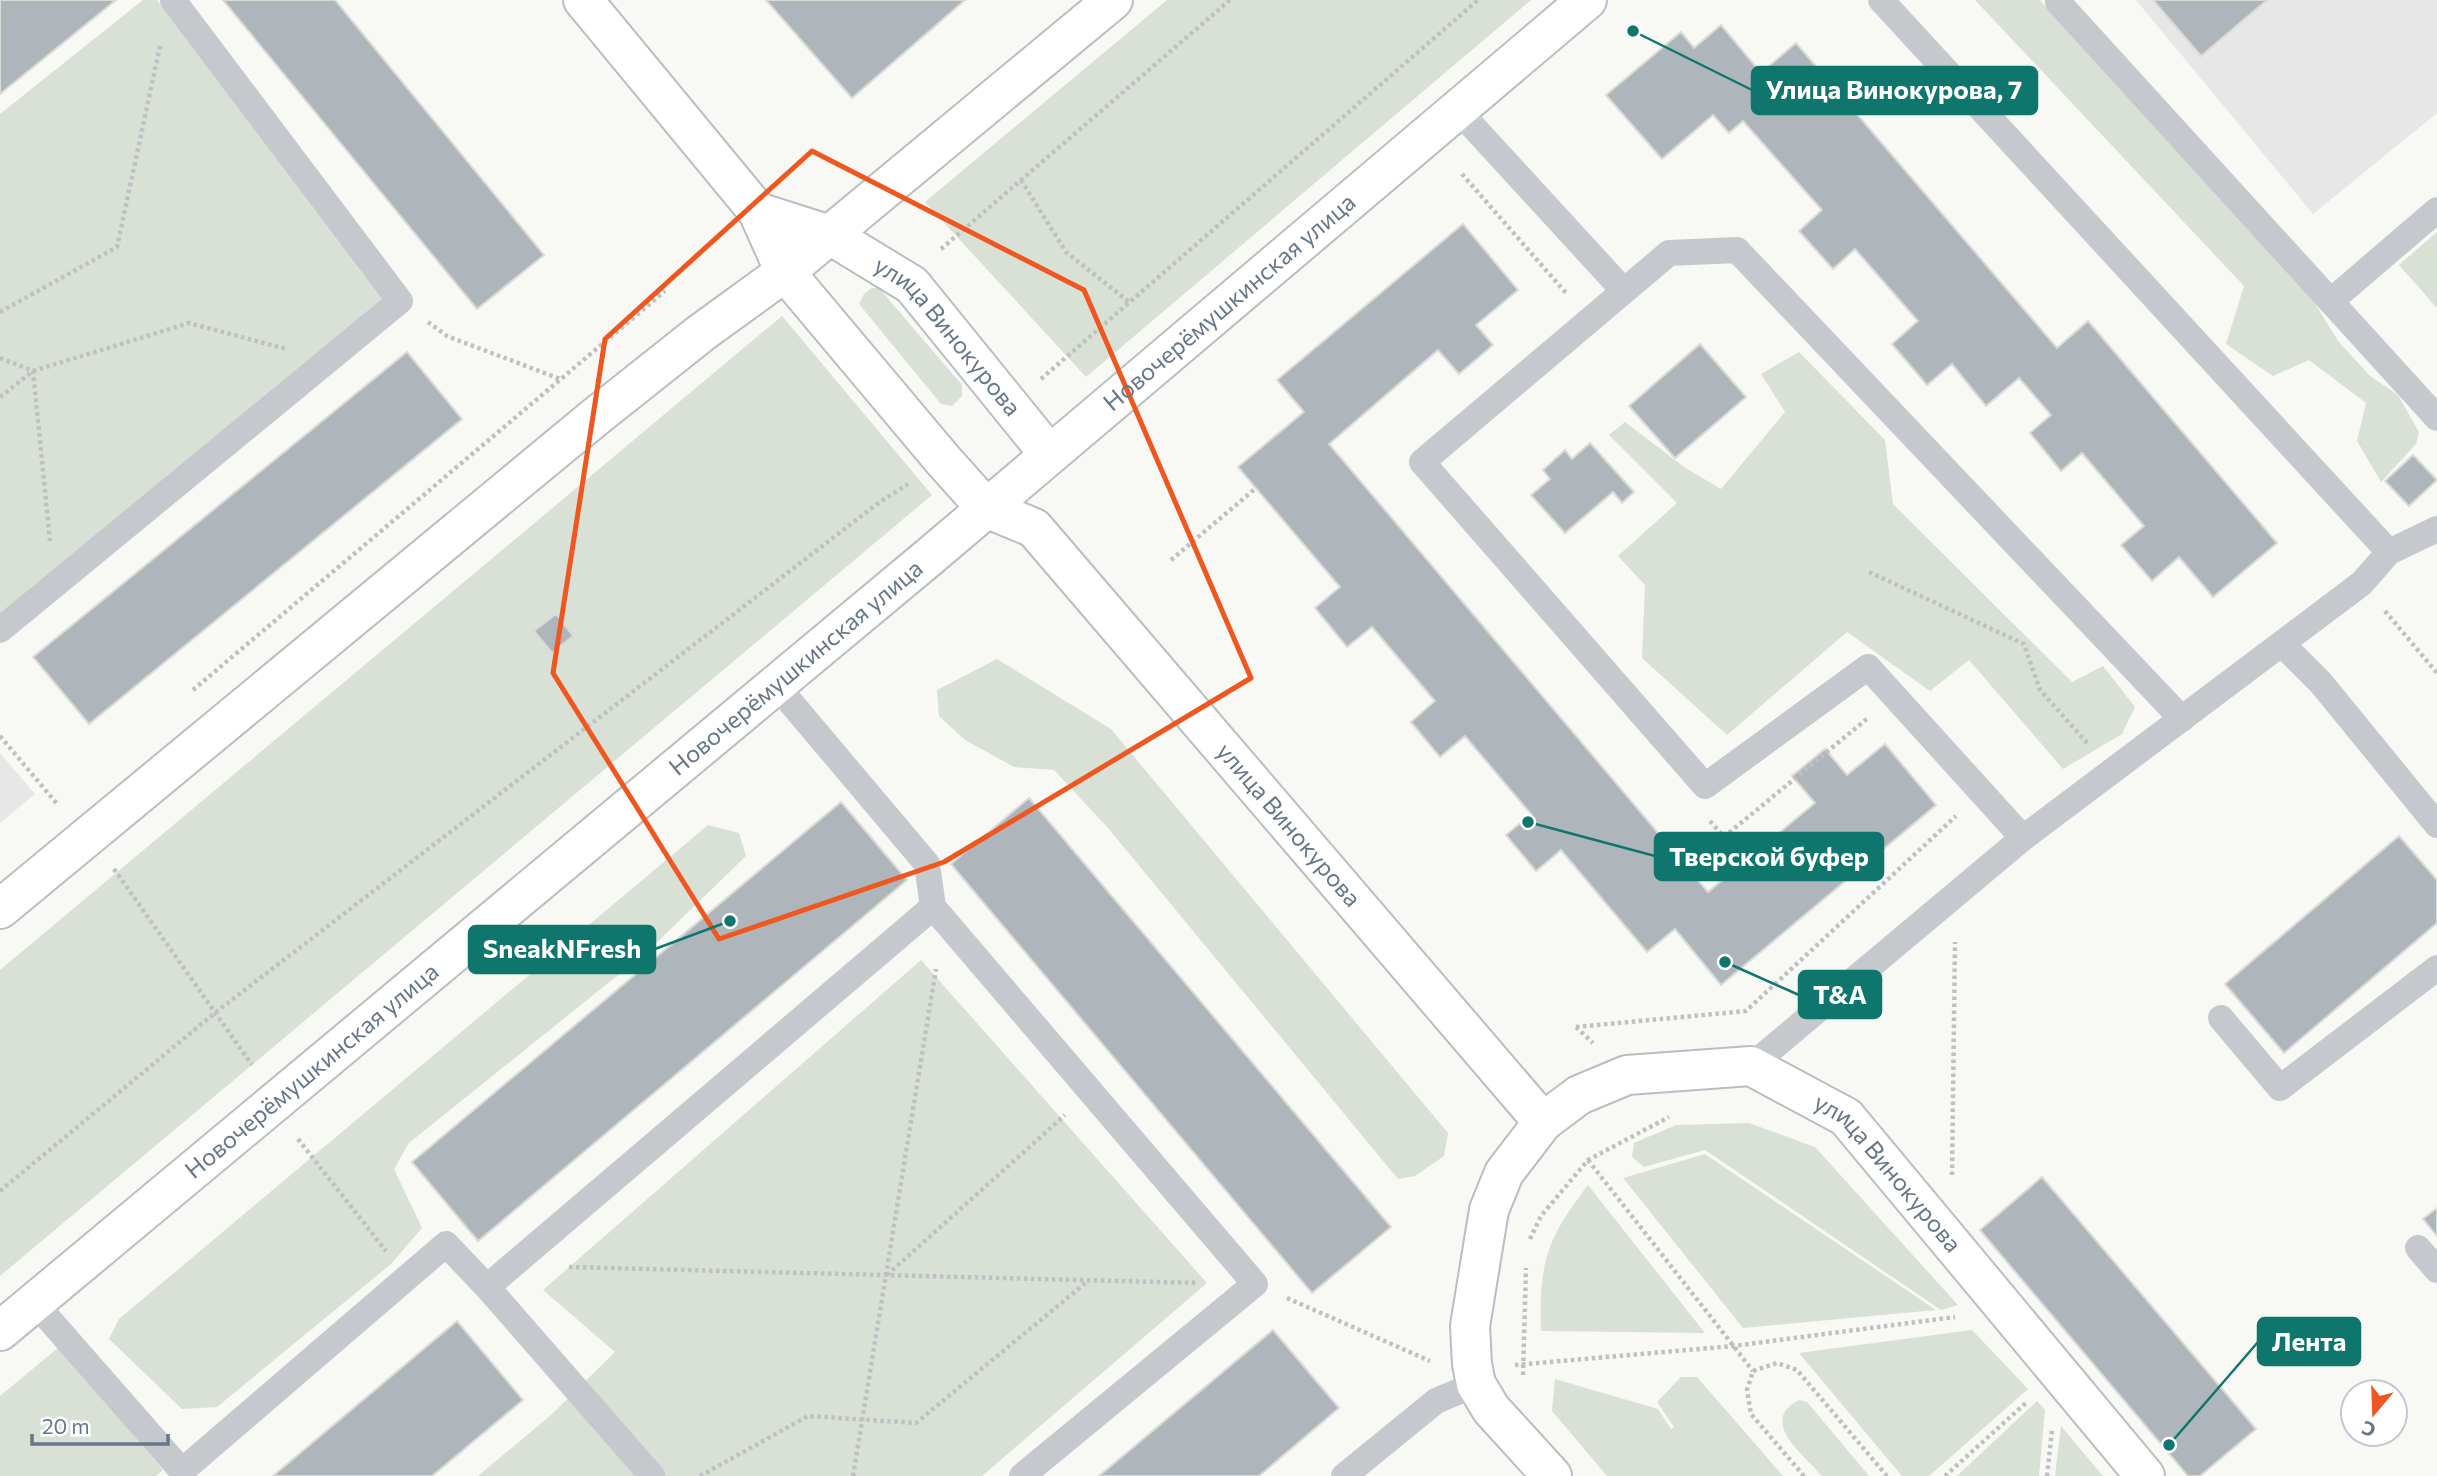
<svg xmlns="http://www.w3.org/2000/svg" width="2437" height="1476" viewBox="0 0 2437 1476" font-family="Commissioner,sans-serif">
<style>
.built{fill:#e6e7e6}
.green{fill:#d9e0d6}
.building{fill:#aeb6bc;stroke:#dadad7;stroke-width:2}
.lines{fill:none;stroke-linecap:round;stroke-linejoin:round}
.secondary-casing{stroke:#b9bec3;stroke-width:42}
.path{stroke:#bec1c3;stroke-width:4.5;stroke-dasharray:3.5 3.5;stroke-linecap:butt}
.lane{stroke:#c5c9cd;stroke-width:26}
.secondary{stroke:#fff;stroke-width:38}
.marked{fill:none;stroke:#ee571f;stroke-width:5;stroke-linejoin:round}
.labels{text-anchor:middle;stroke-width:7;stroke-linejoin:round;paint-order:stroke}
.street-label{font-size:24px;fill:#657788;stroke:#fff}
.leader{fill:none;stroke:#0f766e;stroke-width:2.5}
.callout-dot{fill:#0f766e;stroke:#fff;stroke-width:2.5}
.callout{fill:#0f766e;stroke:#0f766e;stroke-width:2.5}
.callout-label{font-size:26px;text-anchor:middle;font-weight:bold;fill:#fff}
</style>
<rect width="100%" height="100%" fill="#f8f8f5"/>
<path class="built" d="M2136,0H2437V113L2313,214Z
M0,753L35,794L0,823Z"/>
<path class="green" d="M143,0H157L397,299L0,616V114Z
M1167,0H1531L1086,377L925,202Z
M1975,0H2040L2311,297L2338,341L2370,376L2398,395L2419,432L2416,444L2381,482L2357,441L2366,403L2309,360L2273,376L2226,344L2244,286Z
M2437,232V308L2399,265Z
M872,288H879L962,385V396L952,406L941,404L859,304L864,294Z
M782,316L932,495L0,1276V970Z
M1799,352L1885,440L1893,504L2072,682L2103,666L2135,707L2122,734L2063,769L1969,660L1930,691L1847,632L1727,735L1642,658L1645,585L1618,556L1677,503L1609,435L1625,422L1684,467L1721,489L1785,412L1761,374Z
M997,659L1111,729L1448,1133L1444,1156L1415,1176L1398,1179L1108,828L1054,770L1014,767L965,740L939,716L937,690Z
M708,825L739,833L746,856L648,951L409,1143L394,1169L422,1228L391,1264L217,1407L182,1409L109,1339L119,1319Z
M921,960L1207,1283L982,1476H478L551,1415L615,1352L543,1290Z
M1749,1123L1815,1147L1958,1305L1941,1310L1705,1150L1644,1167L1632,1157L1634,1143L1676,1125Z
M1705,1154L1936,1310L1743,1328L1623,1178Z
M1588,1185L1705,1333L1541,1331C1539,1263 1546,1240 1588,1185Z
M1972,1330L2028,1389L1929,1476H1902L1799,1353Z
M59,1347L163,1470L156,1476H0V1396Z
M1681,1377H1697L1783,1476H1607L1552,1411L1555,1379L1658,1409L1671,1429L1674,1427L1657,1402Z
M1799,1400L1807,1402L1869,1476H1822C1803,1454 1758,1421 1799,1400Z
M2037,1401L2045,1410L2039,1476H1957Z
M2061,1426L2103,1476H2055Z"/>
<path class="building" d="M0,0H116L0,94Z
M223,0H335L544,255L477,309Z
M766,0H965L852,98Z
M2153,0H2267L2201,56Z
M1721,25L1761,73L1796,43L2057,348L2088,321L2277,543L2213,597L2179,557L2152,581L2121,545L2144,526L2082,453L2061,471L2030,433L2051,415L2019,378L1986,406L1952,364L1927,385L1892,344L1918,321L1855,249L1833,269L1799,231L1822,210L1743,121L1729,133L1713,115L1662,159L1606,95L1681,32L1694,48Z
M1463,224L1518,290L1476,325L1493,345L1459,374L1438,350L1329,444L1708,892L1815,803L1792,776L1825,749L1847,775L1885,744L1936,805L1721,985L1675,929L1647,952L1561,850L1536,871L1506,835L1531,814L1465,736L1440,757L1411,722L1435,701L1372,627L1347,647L1315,608L1340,587L1238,467L1304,412L1277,380Z
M1700,344L1746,397L1675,458L1629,406Z
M407,352L462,419L89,724L33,657Z
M1590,443L1634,492L1622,503L1613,492L1565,533L1531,495L1550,479L1543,470L1565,450L1572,459Z
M2413,455L2437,480L2409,506L2385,481Z
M556,614L573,636L552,653L534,631Z
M1029,798L1391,1227L1312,1293L951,864Z
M841,802L907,880L478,1241L412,1162Z
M2399,836L2437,880V923L2284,1053L2225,984Z
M2042,1177L2256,1429L2200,1476H2188L1980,1230Z
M2437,1208V1236L2423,1219Z
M457,1321L523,1400L432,1476H273Z
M1273,1330L1339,1408L1259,1476H1099Z"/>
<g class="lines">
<g class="secondary-casing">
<g id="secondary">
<path id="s1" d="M583,0L758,212L785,272L943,460L986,508L1034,528L1543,1122"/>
<path id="s2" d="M758,212L830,235L912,285L1049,454"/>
<path d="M0,909L594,418L701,333L785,272L1113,0"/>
<path id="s3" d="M0,1331L928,558L1587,0"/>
<path id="s4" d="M1552,1476L1491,1409L1476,1384L1472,1364L1470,1326L1489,1210L1504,1173L1543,1122L1579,1095L1627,1075L1751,1066L1846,1117L2145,1476"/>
</g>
</g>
<path class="path" d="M1462,174L1566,293
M1021,180L1066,252L1129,302
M941,249L1230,0
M0,312L117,247L160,46
M428,322L447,336L560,379
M0,358L33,371L50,541
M1041,379L1478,0
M0,397L33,371L189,323L286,349
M1171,560L1256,488
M1869,572L2024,644L2040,690L2088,744
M2385,611L2437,673
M193,690L665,291
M0,736L58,805
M1710,821L1724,837L1868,718
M114,869L252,1065
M1576,1027L1746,1011L1956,816
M1576,1027L1593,1043
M298,1139L386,1251
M1588,1160L1753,1371
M1952,1175L1955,942
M0,1191L216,1012L877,504L908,484
M1530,1239L1541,1216L1588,1160L1669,1117
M569,1267L1197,1283
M887,1275L1065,1115
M1287,1298L1430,1361
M1515,1365L1733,1346L1955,1317
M1523,1375L1526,1268
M700,1476L808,1416L916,1423L1088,1281
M853,1476L936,969
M1804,1476L1751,1414L1747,1390L1753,1371L1777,1363L1797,1370L1887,1476
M1945,1476L2028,1401
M2047,1476L2052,1430"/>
<path class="lane" d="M2058,2L2437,418
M1456,108L1624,291
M2331,301L2437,210
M2389,552L2437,529
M0,630L400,301L173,0
M2282,644L2321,683L2437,825
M776,685L927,864L933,907L1255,1284L1022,1476
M2023,838L1868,667L1705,786L1422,462L1669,253L1737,250L2182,719
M2221,1018L2280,1088L2437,968
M1751,1066L2023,838L2362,583L2389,552L1881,0
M2418,1248L2437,1270
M34,1302L182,1471L446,1244L487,1287
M652,1476L487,1287L933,907
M1344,1476L1436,1401L1476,1384"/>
<use href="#secondary" class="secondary"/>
</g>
<path class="marked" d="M812,151L1084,290L1251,678L944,862L719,939L553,673L605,339Z"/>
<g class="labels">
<g class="street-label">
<text dy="8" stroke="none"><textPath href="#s3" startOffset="1603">Новочерёмушкинская улица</textPath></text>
<text dy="8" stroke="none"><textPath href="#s2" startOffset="233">улица Винокурова</textPath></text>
<text dy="8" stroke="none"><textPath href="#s3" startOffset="1036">Новочерёмушкинская улица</textPath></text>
<text dy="8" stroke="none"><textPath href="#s1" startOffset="1094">улица Винокурова</textPath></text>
<text dy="8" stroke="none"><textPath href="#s3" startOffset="406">Новочерёмушкинская улица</textPath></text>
<text dy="8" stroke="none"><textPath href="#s4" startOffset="798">улица Винокурова</textPath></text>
</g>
</g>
<path class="leader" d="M1633 31L1752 90M1528 822L1655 856M730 921L655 949M1725 962L1799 995M2169 1445L2258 1342"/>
<g class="callout-dot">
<circle cx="1633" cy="31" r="7"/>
<circle cx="1528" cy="822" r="7"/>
<circle cx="730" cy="921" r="7"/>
<circle cx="1725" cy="962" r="7"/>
<circle cx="2169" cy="1445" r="7"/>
</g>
<g class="callout">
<rect x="1752" y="67" width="285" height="47" rx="7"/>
<rect x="1655" y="833" width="228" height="47" rx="7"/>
<rect x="469" y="926" width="186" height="47" rx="7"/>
<rect x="1799" y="971" width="82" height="47" rx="7"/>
<rect x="2258" y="1318" width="102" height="47" rx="7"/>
</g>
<g class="callout-label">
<text x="1894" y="99">Улица Винокурова, 7</text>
<text x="1769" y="866">Тверской буфер</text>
<text x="562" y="958">SneakNFresh</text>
<text x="1840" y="1004">T&amp;A</text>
<text x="2309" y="1351">Лента</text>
</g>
<g transform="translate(2374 1413) rotate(199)"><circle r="33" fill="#ffffff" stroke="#c1c9cf" stroke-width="2"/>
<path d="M0-5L12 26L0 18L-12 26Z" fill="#ee571f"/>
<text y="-10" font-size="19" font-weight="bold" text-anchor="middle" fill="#657788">С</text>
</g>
<path d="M32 1434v10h136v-10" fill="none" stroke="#657788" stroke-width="3.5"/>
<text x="42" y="1434" font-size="21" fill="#657788" stroke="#ffffff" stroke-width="5" paint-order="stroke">20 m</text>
</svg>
